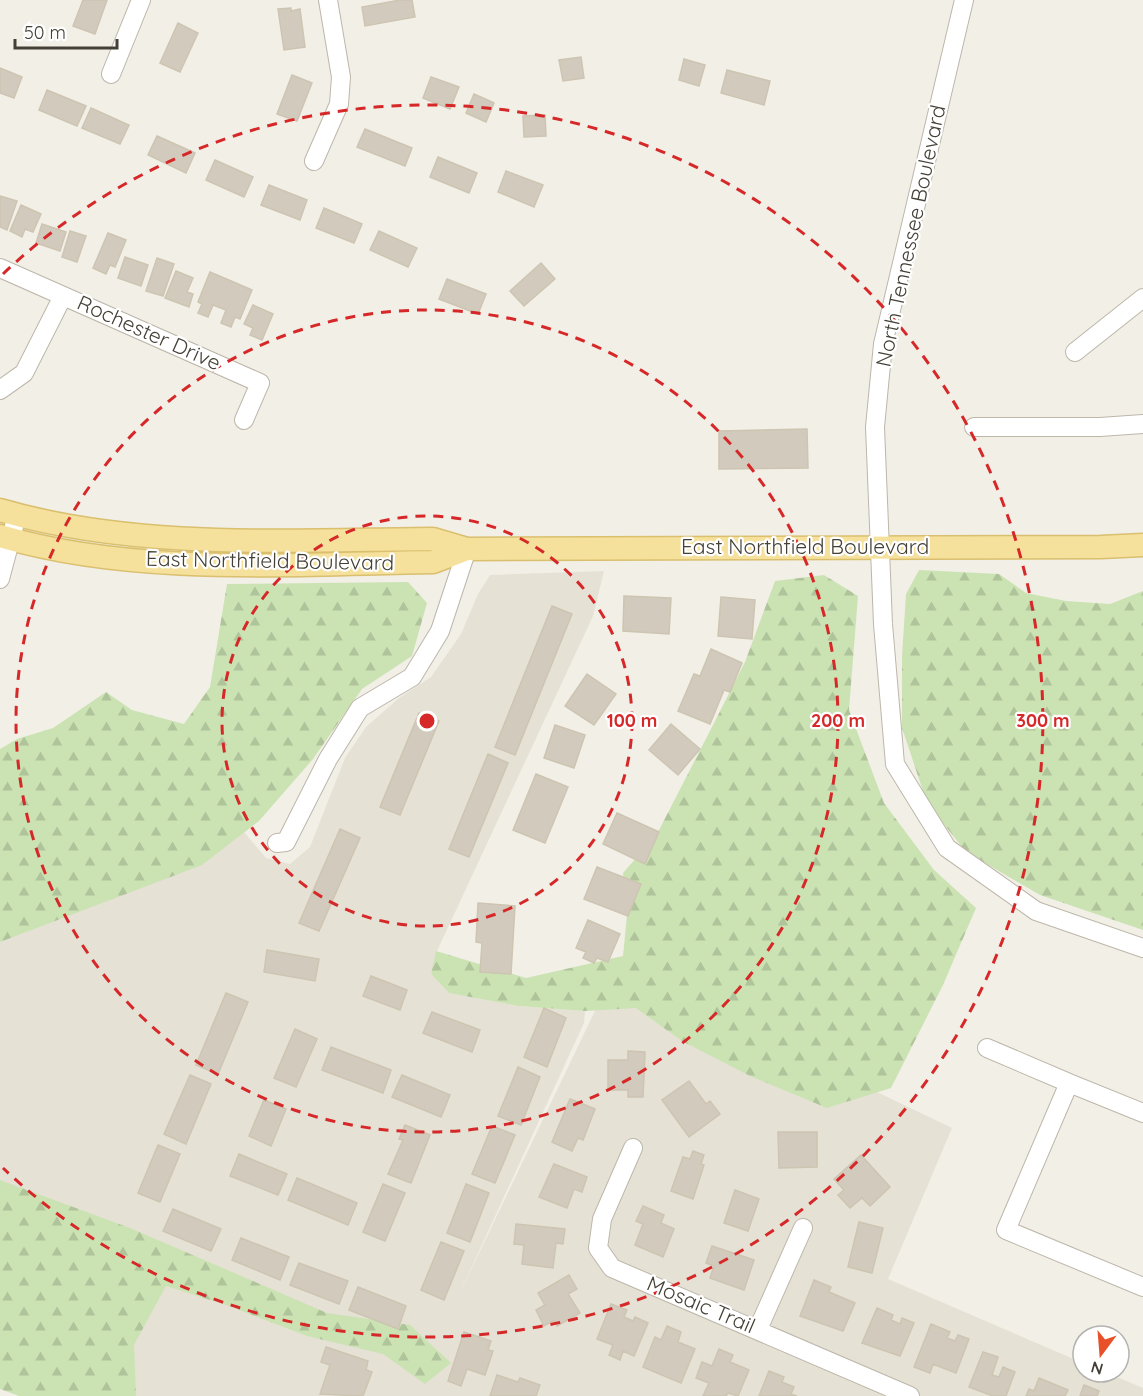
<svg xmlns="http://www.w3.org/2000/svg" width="1143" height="1396" viewBox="0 0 1143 1396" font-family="Quicksand,sans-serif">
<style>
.residential{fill:#e5e1d5}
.forest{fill:url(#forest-firs)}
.building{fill:#d2cbbd;stroke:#cdc4b1;stroke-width:1.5}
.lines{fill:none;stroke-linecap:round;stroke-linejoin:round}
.minor-casing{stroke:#bdb7aa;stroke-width:20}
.major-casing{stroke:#d9bf6e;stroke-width:25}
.minor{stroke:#fff;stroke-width:18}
.major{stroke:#f5e19c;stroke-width:22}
.ring{fill:none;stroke:#d62828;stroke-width:3;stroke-dasharray:10 8}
.labels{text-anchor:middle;stroke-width:4.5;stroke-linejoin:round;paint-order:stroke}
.street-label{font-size:21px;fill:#444037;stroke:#fff}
.centre{fill:#d62828;stroke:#fff;stroke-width:3}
.ring-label{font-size:18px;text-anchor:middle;font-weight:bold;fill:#d62828;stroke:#fff;stroke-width:4.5;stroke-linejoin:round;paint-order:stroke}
</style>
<defs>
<pattern id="forest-firs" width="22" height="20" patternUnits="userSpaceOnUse" patternTransform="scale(1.5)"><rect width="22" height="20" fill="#cbe3b3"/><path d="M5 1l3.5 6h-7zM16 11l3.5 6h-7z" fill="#b0c49b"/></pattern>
</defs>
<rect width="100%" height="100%" fill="#f2efe7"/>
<path class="residential" d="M604,571L593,616L437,951L431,974L449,993L518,1006L585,1011L584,1023L457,1299L616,967L952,1128L888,1279L1083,1363V1372H1105L1143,1388V1396H115L0,1181V922L243,831L266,858L290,864L310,847L345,758L366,727L399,698L431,677L461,634L478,594L490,575Z"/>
<path class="forest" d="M919,570L999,574L1026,593L1066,601L1110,604L1143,591V930L1040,895L966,852L927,803L902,728V656L906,594Z
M824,575L858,596L849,710L884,803L934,870L976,908L943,985L891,1088L827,1108L750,1076L682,1041L636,1008L585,1011L518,1006L449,993L431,974L436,951L526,978L623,956L627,915L623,873L657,834L714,723L745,662L775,581Z
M408,582L427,603L412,656L362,689L313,759L259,821L202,865L0,942V749L17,739L53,728L106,692L132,710L184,724L210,687L227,584Z
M0,1180L130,1228L327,1313L410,1325L451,1363L425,1384L383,1354L307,1336L226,1305L166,1286L134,1345L136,1396H19L0,1389Z"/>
<path class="building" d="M83,0H107L95,34L73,26Z
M400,0H412L415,17L365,26L362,7Z
M291,8V11L300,9L305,47L284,50L278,9Z
M178,23L198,33L180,72L160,63Z
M581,57L584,78L563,81L559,60Z
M684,59L705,65L699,86L679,80Z
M0,68L22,77L14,98L0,93Z
M727,70L770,81L764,105L721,93Z
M292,75L312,83L297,121L277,114Z
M431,77L459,87L450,109L423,98Z
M47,90L86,106L77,126L39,110Z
M474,94L494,103L486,122L466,113Z
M91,108L129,125L120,144L82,128Z
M545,115L546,136L524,137L523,116Z
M365,129L412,148L405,166L357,147Z
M157,136L195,153L186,173L148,155Z
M438,157L477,173L469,193L430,177Z
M215,160L253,177L244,197L206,180Z
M506,171L543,185L534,207L498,192Z
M269,185L307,200L300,220L261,205Z
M0,196L17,201L7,230L0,227Z
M21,205L41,214L33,232L25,229L22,237L10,231Z
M324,208L362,224L354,243L316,228Z
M42,224L66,232L60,251L36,243Z
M70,231L86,236L77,262L62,257Z
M379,231L417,248L408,267L370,250Z
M108,233L126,240L115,267L110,265L106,274L93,268Z
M125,257L148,265L141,286L118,278Z
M157,258L174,264L163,296L146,291Z
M541,263L555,279L524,306L510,291Z
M176,271L193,278L187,292L193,294L189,307L165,298Z
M210,272L252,290L240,319L235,317L231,327L221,323L226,310L213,305L208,317L198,313L202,304L198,302Z
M447,279L486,294L478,314L439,299Z
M253,305L273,314L262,340L250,335L253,328L244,324Z
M807,429L808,468L719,469V431Z
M624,596L671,598L669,634L623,631Z
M721,597L755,600L752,639L718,636Z
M552,606L572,614L515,755L495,747Z
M711,649L742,663L730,692L724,690L710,724L678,711L694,674L700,676Z
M587,674L616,694L594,725L565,706Z
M419,713L439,721L400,815L380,807Z
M671,724L700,749L678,775L649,750Z
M555,725L585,735L574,768L544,758Z
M488,754L508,763L469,857L449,849Z
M536,774L568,787L545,843L513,830Z
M617,813L659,832L645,864L603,844Z
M340,829L360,838L319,931L299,923Z
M597,867L641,884L628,916L584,899Z
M478,903L515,906L511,974L480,972L482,943L476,942Z
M588,920L620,934L608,962L597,958L594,963L583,958L586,952L576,948Z
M267,950L319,959L315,981L264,972Z
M371,976L407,990L400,1010L363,996Z
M226,993L248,1002L218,1074L196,1065Z
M544,1008L566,1018L547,1067L524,1057Z
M432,1012L480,1030L472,1052L423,1033Z
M295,1029L317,1039L296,1087L274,1078Z
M331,1047L391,1070L383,1093L322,1070Z
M628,1051L645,1052L643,1097H628V1090H608V1060H628Z
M518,1067L540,1077L521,1125L498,1116Z
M190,1075L211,1084L186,1144L164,1134Z
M402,1075L450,1095L441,1117L392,1097Z
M689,1081L706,1104L710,1101L720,1114L689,1137L662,1100Z
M570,1099L595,1109L583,1140L578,1138L572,1151L552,1142Z
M264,1100L286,1109L271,1146L249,1136Z
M405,1125L430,1135L411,1183L388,1174L403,1140L399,1139Z
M492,1126L515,1135L495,1183L472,1174Z
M778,1132H817V1167L779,1168Z
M158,1145L180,1154L160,1202L138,1193Z
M693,1151L704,1155L701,1164L704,1165L693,1199L671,1191L683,1157L690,1159Z
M239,1154L287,1174L278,1195L230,1176Z
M861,1155L890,1187L870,1206L862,1198L850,1208L838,1195L844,1190L834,1179Z
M554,1164L587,1177L582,1192L574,1189L567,1208L539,1197Z
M297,1178L357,1203L348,1225L288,1200Z
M383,1184L405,1193L385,1241L363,1232Z
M466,1184L489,1193L470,1242L447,1233Z
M735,1190L759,1199L748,1231L724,1223Z
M643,1206L664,1215L661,1223L674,1229L663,1257L635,1245L643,1224L636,1221Z
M173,1209L221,1229L211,1251L163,1231Z
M859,1222L883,1228L872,1273L848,1267Z
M516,1224L565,1229L563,1244L556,1243L553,1268L522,1264L524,1245L514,1244Z
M241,1238L289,1257L280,1280L232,1260Z
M441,1242L464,1251L444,1300L421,1290Z
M712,1246L754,1260L744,1290L710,1278L714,1266L706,1263Z
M299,1263L348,1281L339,1304L290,1285Z
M569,1275L577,1289L568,1294L580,1313L557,1326L554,1320L544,1326L536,1310L545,1305L538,1293Z
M814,1280L831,1287L829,1292L855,1303L843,1331L800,1316Z
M358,1287L406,1306L398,1329L349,1310Z
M611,1304L627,1310L624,1317L633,1321L635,1317L648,1323L634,1356L623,1351L620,1360L609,1355L613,1345L597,1339Z
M877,1308L893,1315L891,1320L900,1324L902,1318L914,1323L900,1356L862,1343Z
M931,1324L950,1332L947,1338L955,1341L958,1335L969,1339L956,1373L933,1364L930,1373L914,1367Z
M667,1326L681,1332L678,1342L695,1349L681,1383L643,1367L655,1337L661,1340Z
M464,1332L491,1341L488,1350L493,1351L485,1375L467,1369L461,1386L448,1381Z
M326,1347L368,1361L366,1370L372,1372L363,1396L320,1394L330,1365L321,1362Z
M719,1349L733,1355L730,1362L749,1370L738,1396L728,1393L726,1396H703L709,1383L696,1378L702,1362L712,1366Z
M983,1352L998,1357L992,1375L999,1377L1003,1367L1015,1372L1006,1396H993L969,1387Z
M769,1371L784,1377L782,1382L794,1387L791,1394L797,1396H759Z
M497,1375L518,1382L520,1378L540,1385L536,1396H490Z
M1039,1378L1068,1390L1065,1396H1026L1029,1389L1034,1391Z
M1084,1385L1099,1391L1097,1396H1080Z"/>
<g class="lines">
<g class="minor-casing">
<path id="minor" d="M964,0L883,344L875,427L883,624L895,764L947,848L1036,911L1143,948
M111,74L141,0
M314,161L339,104L341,77L328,0
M0,268L260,383L244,420
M1075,352L1143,298
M0,390L24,373L63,296
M974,427H1100L1143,424
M0,579L17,515
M277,843L286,842L328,759L360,708L412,677L440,631L467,549
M987,1048L1069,1083
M1143,1113L1069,1083L1006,1230L1143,1287
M633,1148L602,1219L598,1248L612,1268L910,1396
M758,1329L803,1228"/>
</g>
<g class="major-casing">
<path id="major" d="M0,510C136,550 292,540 433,539L467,549L1101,547L1143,545
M0,536C135,576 293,564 433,562L467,549"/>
</g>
<use href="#minor" class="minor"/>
<use href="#major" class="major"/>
</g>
<g class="ring">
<circle cx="427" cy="721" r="205"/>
<circle cx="427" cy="721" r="411"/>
<path d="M3 274A616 616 0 1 1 3 1168"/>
</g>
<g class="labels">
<g class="street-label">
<text transform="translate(911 236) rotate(-78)" y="7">North Tennessee Boulevard</text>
<text transform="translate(149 333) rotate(24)" y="7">Rochester Drive</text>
<text x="805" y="554">East Northfield Boulevard</text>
<text transform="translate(270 561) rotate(1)" y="7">East Northfield Boulevard</text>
<text transform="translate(701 1305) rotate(23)" y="7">Mosaic Trail</text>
</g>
</g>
<circle cx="427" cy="721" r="9" class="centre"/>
<g class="ring-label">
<text x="632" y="727">100 m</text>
<text x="838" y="727">200 m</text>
<text x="1043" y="727">300 m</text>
</g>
<g transform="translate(1101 1354) rotate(196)"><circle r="28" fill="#ffffff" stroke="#b4b3af" stroke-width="1.5"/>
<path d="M0-4.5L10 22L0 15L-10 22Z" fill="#e75029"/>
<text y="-9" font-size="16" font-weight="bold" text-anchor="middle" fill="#444037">N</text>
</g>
<path d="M15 39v9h102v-9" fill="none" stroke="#444037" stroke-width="3"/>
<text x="24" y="39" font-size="18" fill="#444037" stroke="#ffffff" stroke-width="4.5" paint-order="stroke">50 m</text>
</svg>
